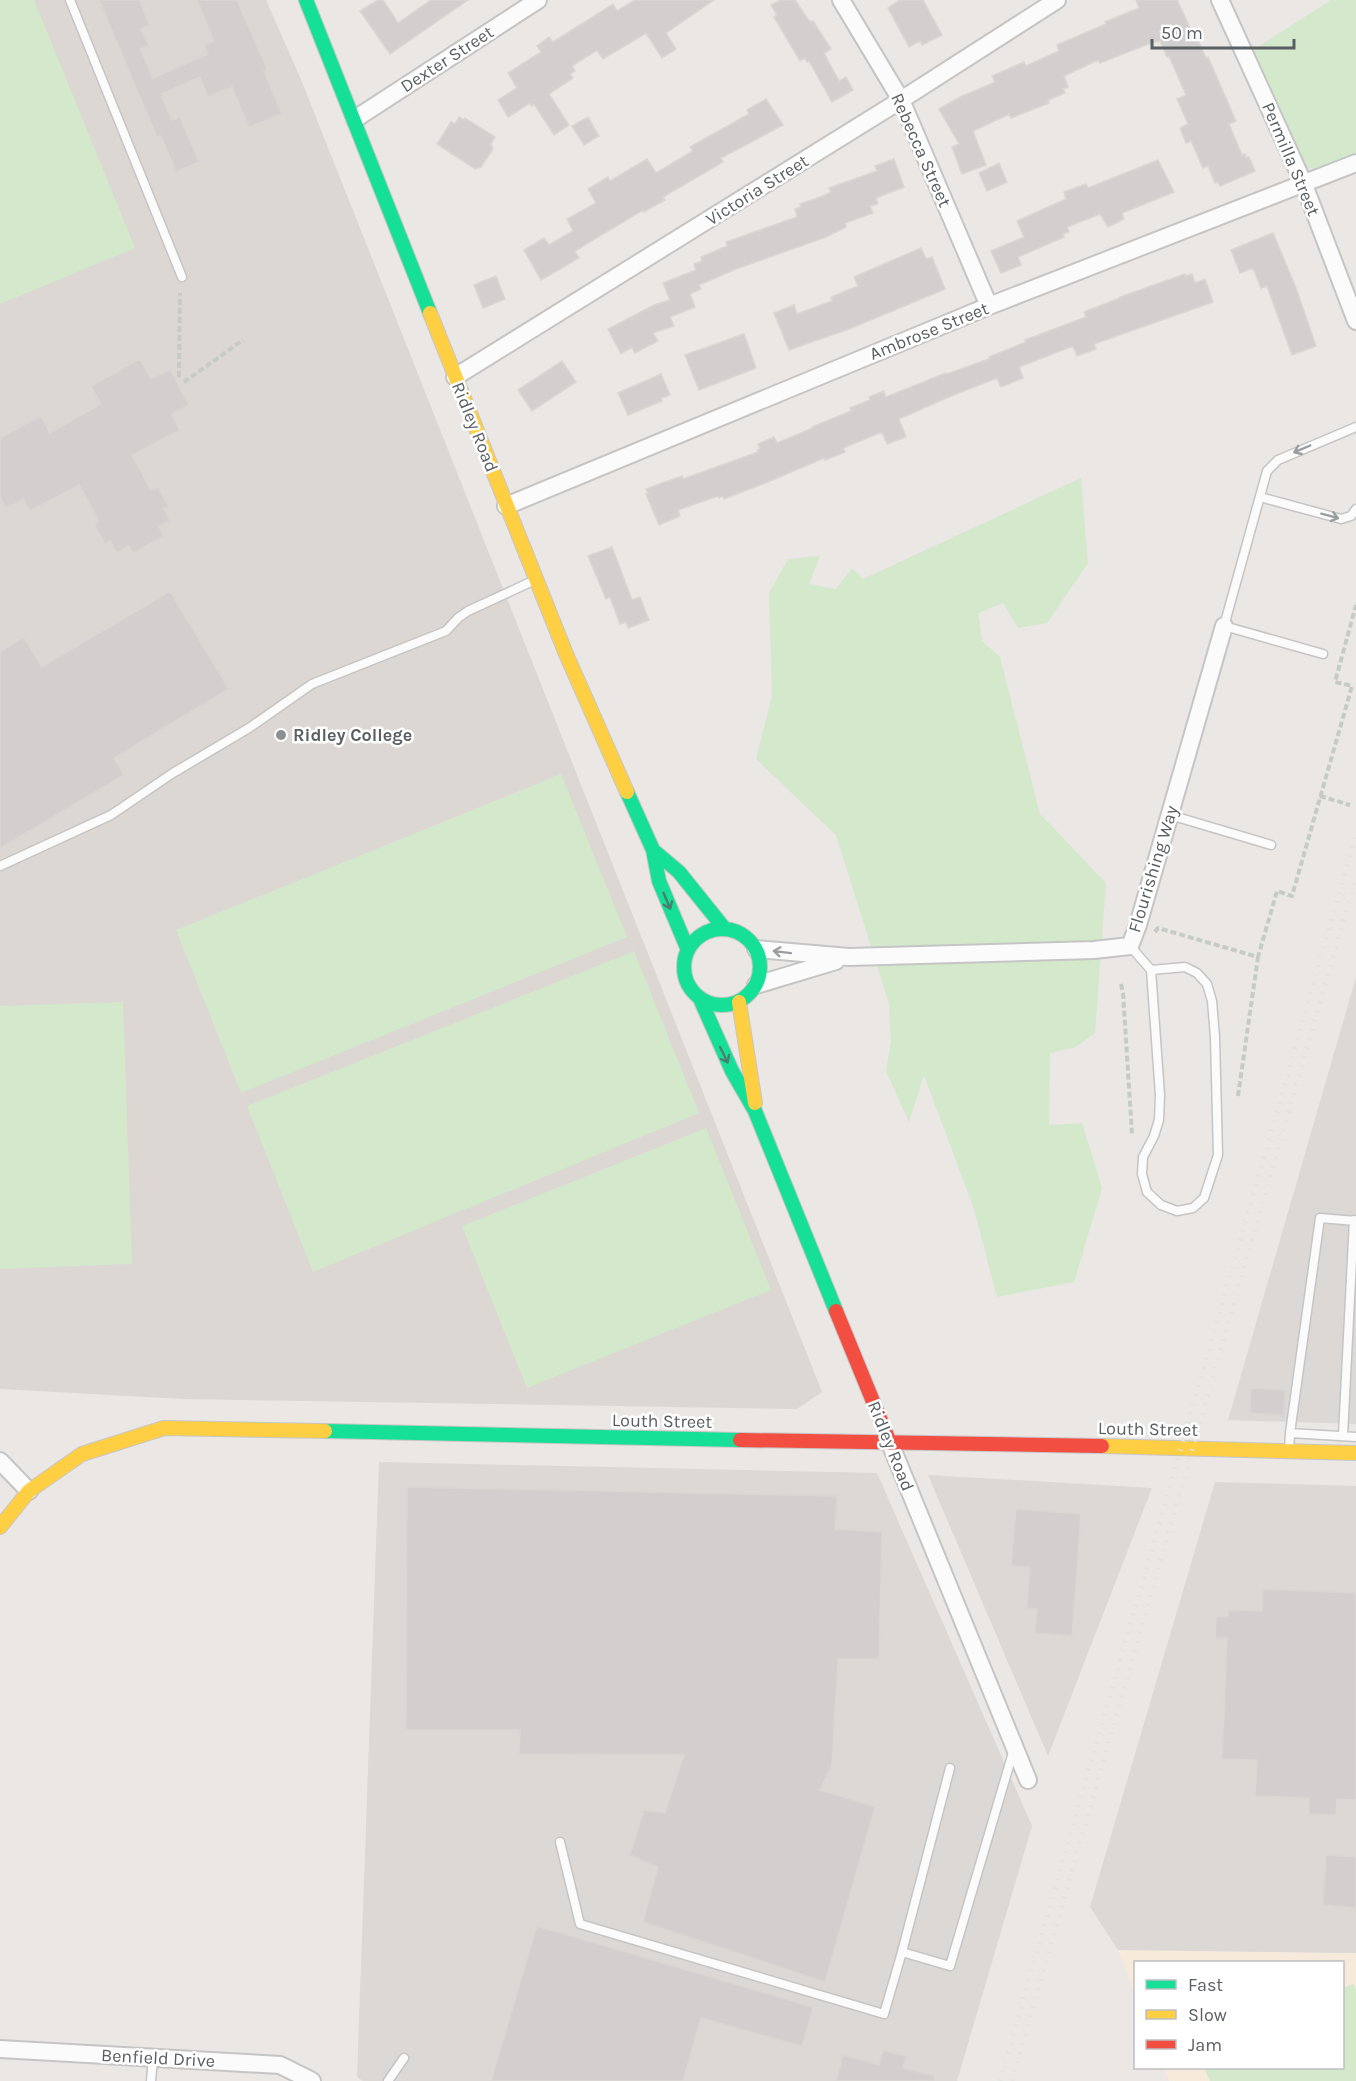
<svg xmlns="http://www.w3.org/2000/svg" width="1356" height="2081" viewBox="0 0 1356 2081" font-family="Karla,sans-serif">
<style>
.commercial{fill:#f6eadb}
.industrial{fill:#dbd8d5}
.education{fill:#dcd7d3}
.green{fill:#d4e8cc}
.building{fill:#d2cfce;stroke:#dad6d3;stroke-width:1.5}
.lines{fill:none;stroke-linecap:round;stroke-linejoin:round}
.lane-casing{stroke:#c5c5c5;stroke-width:11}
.street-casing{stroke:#c5c5c5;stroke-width:20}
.fast-casing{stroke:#c6c6c6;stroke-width:16}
.slow-casing{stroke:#c6c6c6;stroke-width:16}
.jam-casing{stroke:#c6c6c6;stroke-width:16}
.path{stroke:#c5ccc7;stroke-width:4;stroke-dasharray:6 3;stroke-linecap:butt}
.lane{stroke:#fcfbfb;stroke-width:8}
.street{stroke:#fcfbfb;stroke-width:16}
.fast{stroke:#16e098;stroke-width:14}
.slow{stroke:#ffcf43;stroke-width:14}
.jam{stroke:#f24e42;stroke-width:14}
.rail{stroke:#e2e2e1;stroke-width:4.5;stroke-dasharray:1.5 8;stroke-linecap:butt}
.oneway{stroke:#9a9da0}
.oneway2{stroke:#487f70}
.poi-dot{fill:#8c8f90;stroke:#fff;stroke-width:2}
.labels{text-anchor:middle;stroke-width:5;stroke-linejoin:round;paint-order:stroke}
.street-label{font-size:18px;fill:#595f63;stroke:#fff}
.poi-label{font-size:18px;font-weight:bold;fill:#595f63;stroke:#fff;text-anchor:start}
</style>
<rect width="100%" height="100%" fill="#eae7e4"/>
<path class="commercial" d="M1118,1950L1356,1953V2081H1169L1163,2068H1342V1962H1136L1135,1995Z"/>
<path class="industrial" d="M1356,977V1424L1228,1420Z
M379,1462L877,1473L1032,1826L957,2081H363L357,2077Z
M928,1475L1152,1488L1048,1756Z
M1215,1482L1356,1486V1953L1118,1950L1090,1907Z"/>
<path class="education" d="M0,0H266L302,82L822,1392L797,1409L183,1399L0,1389Z"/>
<path class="green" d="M0,0H34L135,248L0,304Z
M1331,0H1356V153L1314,169L1305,168L1251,51Z
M1081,478L1088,563L1047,623L1018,628L1003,603L978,613L982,641L1000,657L1040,814L1106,883L1095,1033L1076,1047L1050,1053L1049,1125L1082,1123L1102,1188L1074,1282L997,1297L974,1209L924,1075L909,1122L886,1071L891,1041L889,1004L836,835L756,759L772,696L769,593L788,559L820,556L809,584L836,589L852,568L863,579Z
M561,774L627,937L241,1093L176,930Z
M634,951L699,1113L313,1272L247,1106Z
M123,1002L132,1264L0,1269V1006Z
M706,1128L771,1290L527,1388L462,1226Z
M1354,1984L1356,1990V2081H1210L1204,2068H1342L1343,1988Z"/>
<path class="building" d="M99,0H139L150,25L141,29L149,46L140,49L153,78L208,54L204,45L214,41L197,0H237L267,69L264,71L282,114L249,127L232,87L208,97L200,77L161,94L172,120L180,117L199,162L176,172L161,136L157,137Z
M378,0H383L398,23L431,0H468L390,54L360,11Z
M635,0H714L666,33L676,49L662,58L646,33L603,59L597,50L572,66L575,71L570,74L573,78L549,94L569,125L554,135L534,104L532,106L530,103L508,117L498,100L517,88L508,73L541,52L537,46L549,37L553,42L613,4L617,11Z
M781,0H795L810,22L813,21L831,49L824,53L839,81L846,77L853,90L832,102L809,61L807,62L805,58L800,61L774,17L777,15L771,5Z
M900,0H923L942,35L922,45L920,41L909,47L888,8Z
M1136,0H1177L1193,34L1195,33L1206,58L1208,57L1236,121L1229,124L1242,155L1245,154L1246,158L1249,157L1255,171L1220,186L1218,182L1215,183L1208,166L1203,168L1191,141L1186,143L1180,128L1188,124L1177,99L1186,95L1169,56L1167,57L1160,41L1156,42V41L1100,63L1098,60L1064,76L1068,87L1063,89L1065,93L1048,100L1049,103L1011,118L1009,114L973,131L986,165L962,174L952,147L959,144L939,109L960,97L991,84L995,82L992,76L1024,62L1026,66L1059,51L1057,45L1106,24L1105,22L1139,8Z
M766,99L783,125L721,158L723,162L663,197L665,200L644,212L643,210L575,251L579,258L541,280L524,250L544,238L549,245L573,231L567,219L596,203L588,189L608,177L610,181L647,159L656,173L693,151L690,147L749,114L747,110Z
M459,117L464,120L465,118L495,137L491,144L493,149L481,167L475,169L437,144L451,122L455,124Z
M588,117L599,136L584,145L572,126Z
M894,159L904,187L876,198L878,204L870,206L873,213L845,223L846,227L826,237L736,269L699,285L701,289L690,294L695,307L670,317L674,326L653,333L658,341L635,353L632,347L621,354L608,329L654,305L670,300L663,283L696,270L694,264L702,261L701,257L727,246L726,242L797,217L795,209L801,207L800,204L823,196L831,192L829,188L877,171L875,166Z
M1158,160L1174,192L1122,213L1124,219L1108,227L1100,214L1067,227L1069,232L1063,234L1064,237L1018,257L1021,265L1001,273L991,251L1024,237L1017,221L1066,199L1064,192L1086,184L1088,188Z
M999,163L1007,182L987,191L979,173Z
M1273,233L1296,288L1316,346L1292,355L1267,286L1261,288L1253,268L1240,273L1231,250Z
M921,248L926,259L932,257L945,289L849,329L789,350L774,313L794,305L797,314L832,301L831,297L858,286L854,277Z
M1185,274V276L1192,274L1195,283L1205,279L1213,302L1094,344L1096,349L1077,356L1073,346L1019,367L1023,378L1001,387L997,378L951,396L899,419L906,437L887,444L882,432L843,448L845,452L825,460L824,458L770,481L724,499L723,496L719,498L718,496L678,510L680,516L659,525L646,494H648L646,489L682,476L683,479L758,452L757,450L760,449L758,444L774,437L777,443L813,428L812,427L851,411L850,408L870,400L869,397L884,391L886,397L946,373L947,374L989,359V357L1026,342L1025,340L1086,317L1084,312L1120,298V297Z
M496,276L505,299L483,308L474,285Z
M744,334L756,368L699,390L685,355Z
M140,359L151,379L170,369L189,405L171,414L180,430L132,455L151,490L158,487L169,507L164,509L170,521L159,527L164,536L133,553L129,546L117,553L110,541L105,544L94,524L99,521L79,485L30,511L23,499L6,508L0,497V438L41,416L50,433L101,404L91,386Z
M562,361L576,382L532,411L518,390Z
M661,374L670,395L661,398L662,401L628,415L618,393Z
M612,547L632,600L640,597L649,620L628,628L626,622L620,624L610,597L606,599L588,556Z
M170,591L229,689L114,758L124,775L0,848V652L24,637L42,667Z
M1251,1388L1285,1390L1284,1415L1250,1413Z
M407,1487L837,1496L835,1529L882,1532L879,1659H838L832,1765L820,1790L875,1807L825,1982L643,1922L658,1867L630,1855L644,1810L665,1813L684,1755L519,1754L520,1730H406Z
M1016,1509L1081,1514L1072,1636L1035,1633L1037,1609L1027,1608L1030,1567L1011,1566Z
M1263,1589L1356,1593V1800L1337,1799L1336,1815L1309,1814V1798L1255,1796L1257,1760L1222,1759L1227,1638H1215L1216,1617H1228V1610L1262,1611Z
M1326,1855L1356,1857V1908L1323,1905Z
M537,1926L813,2007L802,2046L701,2018L683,2081H491Z
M883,2050L906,2056L903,2068L935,2076L934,2081H836L843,2055L879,2065Z"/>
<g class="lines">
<g class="lane-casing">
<path id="lane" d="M70,0L182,277
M1260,497L1341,519L1351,516L1356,509
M1323,654L1224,626L1267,471L1278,460L1356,427
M1170,815L1271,845
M0,866L111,815L173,773L249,728L312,684L446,631L458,618L468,611L535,580
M1130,946L1151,970L1160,1095L1159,1120L1154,1136L1143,1157L1142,1174L1147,1192L1161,1205L1177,1211L1193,1208L1204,1198L1218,1155L1215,1037L1212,1001L1207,984L1197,973L1185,967L1151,970
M1290,1433L1320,1218L1356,1221
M1343,1435L1354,1220
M1289,1451L1290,1433L1356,1437
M560,1842L580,1924L884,2014L902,1952L950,1768
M902,1952L950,1966L1014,1749
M151,2081L153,2058
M388,2081L404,2058"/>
</g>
<g class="street-casing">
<path id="street" d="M841,0L901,100L989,306
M1220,0L1303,182L1356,321
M355,119L538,0
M455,377L901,100L1057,0
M506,506L989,306L1356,163
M756,949L849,957L1094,950L1130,946L1138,925L1224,626
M756,985L836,961
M890,1443L1028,1780
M0,1461L29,1491
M0,2049L280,2065L312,2081"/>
</g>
<g class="fast-casing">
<path id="fast" d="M306,0L430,313
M627,792L653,850L659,881L688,950
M653,850L679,872L724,928
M684 967a38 38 0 1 1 76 0a38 38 0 1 1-76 0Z
M701,1001L732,1071L755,1111L836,1311
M325,1431L740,1440"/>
</g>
<g class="slow-casing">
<path id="slow" d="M430,313L566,654L627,792
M739,1002L755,1103
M1102,1446L1356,1453
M0,1527L29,1491L82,1454L164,1428L325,1431"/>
</g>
<g class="jam-casing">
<path id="jam" d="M836,1311L890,1443
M740,1440L1102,1446"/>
</g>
<path class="path" d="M179,377L180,293
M184,382L243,340
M1320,796L1350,805
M1155,932L1158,928L1258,957L1277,891L1292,896L1352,686L1335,682L1356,605
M1121,984L1123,993L1132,1134
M1238,1096L1258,957"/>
<use href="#lane" class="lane"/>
<use href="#street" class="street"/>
<use href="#fast" class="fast"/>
<use href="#slow" class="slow"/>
<use href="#jam" class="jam"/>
<path class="rail" d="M1000,2081L1356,835
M1012,2081L1356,876"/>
</g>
<defs><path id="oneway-shaft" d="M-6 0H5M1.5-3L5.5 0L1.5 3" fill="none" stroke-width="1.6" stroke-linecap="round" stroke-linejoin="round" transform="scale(1.5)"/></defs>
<g class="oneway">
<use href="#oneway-shaft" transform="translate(1302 449) rotate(157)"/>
<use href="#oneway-shaft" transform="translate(1330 516) rotate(15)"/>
<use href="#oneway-shaft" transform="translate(782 952) rotate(-173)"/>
</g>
<g class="oneway2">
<use href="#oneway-shaft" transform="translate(667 901) rotate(67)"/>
<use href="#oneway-shaft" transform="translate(724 1055) rotate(64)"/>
</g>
<circle class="poi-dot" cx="281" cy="735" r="6"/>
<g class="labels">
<g class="street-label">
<text transform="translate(447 59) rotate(-33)" y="6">Dexter Street</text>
<text transform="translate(921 150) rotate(66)" y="6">Rebecca Street</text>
<text transform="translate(1291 159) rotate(67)" y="6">Permilla Street</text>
<text transform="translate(757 190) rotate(-32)" y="6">Victoria Street</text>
<text transform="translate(929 331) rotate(-22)" y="6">Ambrose Street</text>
<text transform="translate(475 427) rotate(68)" y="6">Ridley Road</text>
<text transform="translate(1153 869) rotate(-73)" y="6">Flourishing Way</text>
<text transform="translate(662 1421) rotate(1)" y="6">Louth Street</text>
<text transform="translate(1148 1429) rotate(1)" y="6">Louth Street</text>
<text transform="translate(891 1446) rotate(68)" y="6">Ridley Road</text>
<text transform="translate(158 2058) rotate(3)" y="6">Benfield Drive</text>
</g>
<g class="poi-label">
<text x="293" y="741">Ridley College</text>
</g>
</g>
<rect x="1134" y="1961" width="210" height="108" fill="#ffffff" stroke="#bdbfc1" stroke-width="1.5"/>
<rect x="1146" y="1980" width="30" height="9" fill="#16e098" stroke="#bdbfc1" stroke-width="1.5"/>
<text x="1188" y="1991" font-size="18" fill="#595f63">Fast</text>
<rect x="1146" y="2010" width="30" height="9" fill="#ffcf43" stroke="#bdbfc1" stroke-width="1.5"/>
<text x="1188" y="2021" font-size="18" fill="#595f63">Slow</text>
<rect x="1146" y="2040" width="30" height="9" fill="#f24e42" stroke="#bdbfc1" stroke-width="1.5"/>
<text x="1188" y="2051" font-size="18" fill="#595f63">Jam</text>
<path d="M1152 39v9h142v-9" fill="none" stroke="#595f63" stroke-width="3"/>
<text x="1161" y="39" font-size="18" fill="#595f63" stroke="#ffffff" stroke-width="4.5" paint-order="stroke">50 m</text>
</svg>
